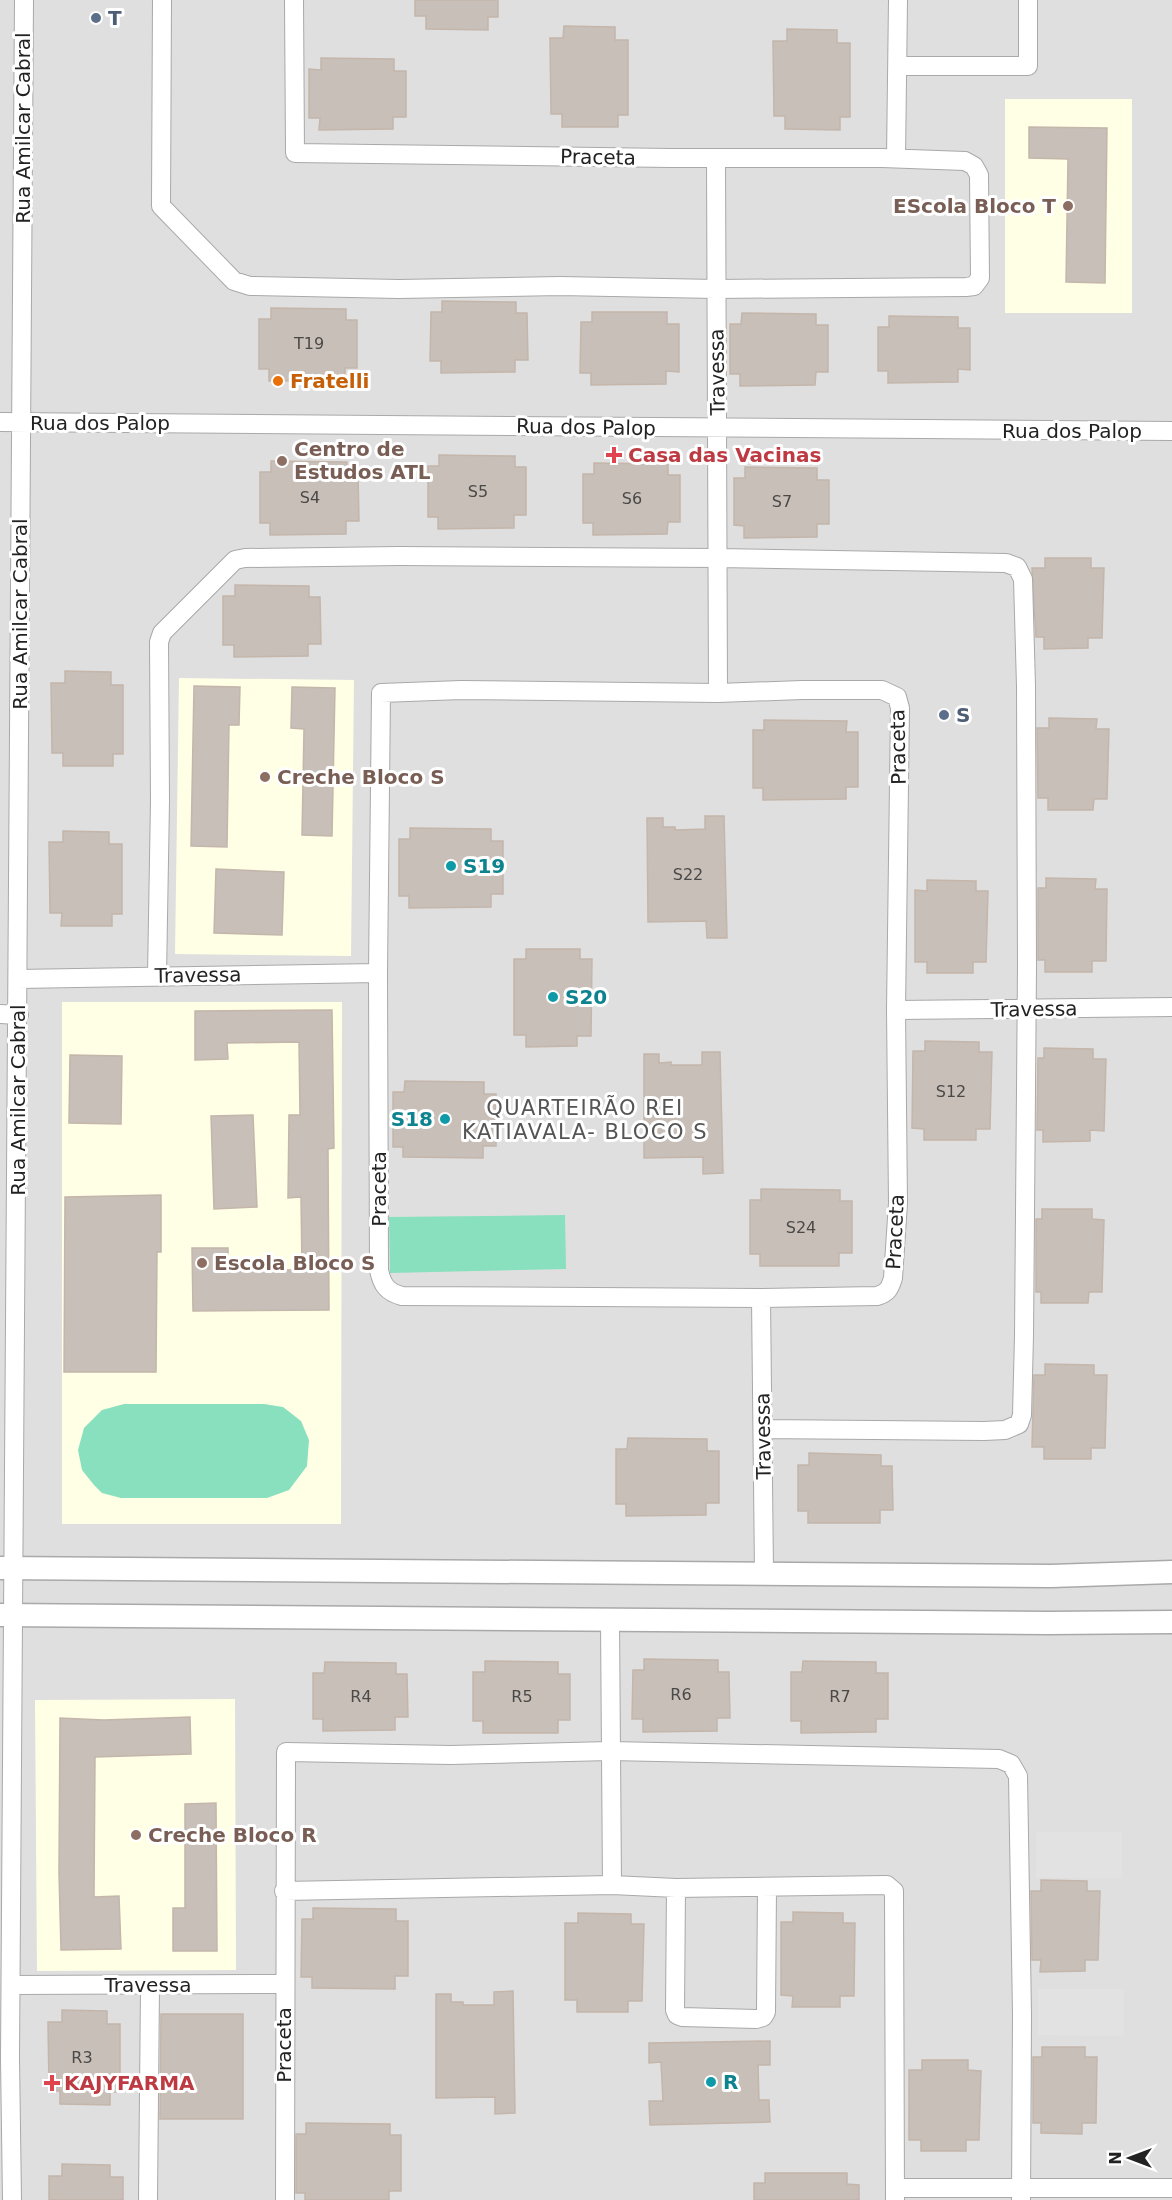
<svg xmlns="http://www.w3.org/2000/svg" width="1172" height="2200" viewBox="0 0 1172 2200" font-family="'DejaVu Sans',sans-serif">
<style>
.residential{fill:#e0dfdf}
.education{fill:#ffffe5}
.pitch{fill:#88e0be}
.parking{fill:#e2e2e2}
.building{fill:#c7bfb8;stroke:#c4b6ab;stroke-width:1.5}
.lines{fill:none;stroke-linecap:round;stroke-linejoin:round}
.minor-casing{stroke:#a9a9a9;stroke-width:20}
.tertiary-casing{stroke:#a9a9a9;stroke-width:25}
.minor{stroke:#fff;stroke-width:18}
.tertiary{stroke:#fff;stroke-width:22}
.service-dot{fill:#5c6f8a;stroke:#fff;stroke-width:2}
.education-dot{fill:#8d6e63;stroke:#fff;stroke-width:2}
.food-dot{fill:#e8710a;stroke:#fff;stroke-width:2}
.health-dot{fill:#e0444e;stroke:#fff;stroke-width:2}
.culture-dot{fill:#0f9aa8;stroke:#fff;stroke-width:2}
.labels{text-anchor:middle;stroke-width:6;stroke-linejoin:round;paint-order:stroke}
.number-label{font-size:16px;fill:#4b4948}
.service-label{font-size:20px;font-weight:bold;fill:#4e5e75;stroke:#fff;text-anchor:start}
.street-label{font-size:20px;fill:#222;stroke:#fff}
.education-label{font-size:20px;font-weight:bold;fill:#785e54;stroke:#fff;text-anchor:start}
.food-label{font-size:20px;font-weight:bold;fill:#c56008;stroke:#fff;text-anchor:start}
.health-label{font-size:20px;font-weight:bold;fill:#be3a42;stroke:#fff;text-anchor:start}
.culture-label{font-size:20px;font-weight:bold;fill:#0d838f;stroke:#fff;text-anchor:start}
.neighbourhood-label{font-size:21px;letter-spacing:1.5px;fill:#555;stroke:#fff}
</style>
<rect width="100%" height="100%" fill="#f2efe9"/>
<path class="residential" d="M0,0H1172V2200H0Z"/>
<path class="education" d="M1005,99H1132V313H1005Z
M179,678L354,680L351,956L175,954Z
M62,1002H342L341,1524H62Z
M235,1699L236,1970L37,1971L35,1700Z"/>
<path class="pitch" d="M565,1215L566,1269L390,1273L389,1217Z
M124,1404H264L283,1407L301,1421L309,1440L307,1466L289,1490L267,1498H121L102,1493L94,1485L82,1470L78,1450L84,1428L102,1410Z"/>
<path class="parking" d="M1036,1832H1122V1878H1036Z
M1038,1989H1124V2036L1038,2035Z"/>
<path class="building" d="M415,0H498V17H488V30L426,29V16H415Z
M564,26L615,27V40H628V115H618V127H562V114H551L550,38H563Z
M787,29L837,30V43H850V117H840V130L785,129V116H774L773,41H787Z
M321,58L394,59V71H406V117H393V129L319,130L320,118H309V69L321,70Z
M1029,127L1107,128L1105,283L1066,282L1068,159L1029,158Z
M442,301L516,302V313H527L528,360H515V372L441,373V361H430L431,312H442Z
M271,308L346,309V320H357V368H345V380L269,381V369H259V319H271Z
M592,312H667V324H679V372L666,371V384L591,385V373H580L581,322H592Z
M742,313L816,314V325H828V372H816L815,385L740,386V374H730V324H741Z
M889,316L958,317V328H970V370L958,369V382L888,383V371H878V327H889Z
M439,455L515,456V467H526V515H514V528L438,529V517H428V466H439Z
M271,461L347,462V474H358L359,521H346V534L270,535V523H260V472H271Z
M594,463L668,464V475H680V522H668L667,534L593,535V523H583V474H594Z
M745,467L817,468V480H829V524H817V537L744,538V526L734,525V478H745Z
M1045,558H1091V568H1104L1102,638H1088V648L1044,649V637H1036L1032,568H1045Z
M235,585L309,586V597H320L321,644H308V656L234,657V645H223V596H235Z
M65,671L111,672V685H123V754H113V766H63V753H52L51,683H65Z
M194,686L240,687L239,725H229L227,847L191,846Z
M292,687L335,688L332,836L302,835L304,729L291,728Z
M1049,718L1097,719L1096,729H1109L1107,799H1094L1093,810H1048V798H1038L1037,728H1049Z
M764,720L847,721L846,732H858V787H846V799L763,800V788H753V730H764Z
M705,816H724L727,938H707L706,921L648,922L647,818H663V827H675V830L705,829Z
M410,828L491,829V841H503V894H491V907L409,908V896H399V839H410Z
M63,831L109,832V844H122V914H112V926H61L62,913H50L49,842H63Z
M216,869L284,872L282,935L214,933Z
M1046,878L1096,879L1095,889H1107L1106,961H1092V972H1045V960H1038V888H1046Z
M927,880L976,881V891H988L986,962H973V973H927V962H915V890L927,891Z
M526,949H580V959H592L591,1036H577V1046L526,1047V1035H514V959H526Z
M332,1010L334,1148L328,1149L329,1310L193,1311L192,1248H228V1270H302L301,1197L288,1198L289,1115H300L299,1042L227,1043L228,1059L195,1060V1011Z
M925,1041L979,1042V1052H992L990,1129H976V1140H924V1129L912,1128L913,1051H925Z
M1044,1048L1093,1049V1059H1106L1104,1131L1090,1130V1141L1043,1142V1130H1037L1038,1058H1044Z
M702,1052H720L723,1173L703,1174V1157L644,1158V1054H659V1063L671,1062V1065H702Z
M70,1055L122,1056L121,1124L69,1123Z
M405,1081L484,1082V1094H496V1146H483V1158L403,1157V1147H393V1092H404Z
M253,1115L257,1207L214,1209L211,1116Z
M761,1189L840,1190V1201H852V1253H839V1266H760V1254H750V1200H761Z
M161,1195V1252H157L156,1372H64L65,1197Z
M1042,1209H1092V1219L1104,1220L1102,1292H1089L1088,1303H1041V1292H1036V1219H1042Z
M1045,1364L1094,1365V1375H1107L1105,1448H1091V1459H1044V1447H1032L1034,1375H1045Z
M628,1438L707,1439V1451H719V1503H706V1515L626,1516V1504H616V1449H627Z
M809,1453L881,1455V1466H892L893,1510H880V1523H808V1511H798V1465H809Z
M644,1659L718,1660V1672H729L730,1718H717V1731L643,1732V1719H632L633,1670H644Z
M485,1661L558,1662V1674H570V1720H558V1733H483V1721H473V1672H485Z
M803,1661L876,1662V1673H888V1719H876V1732L801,1733V1721H791V1672H802Z
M325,1662L396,1663V1674H407L408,1717H395V1730L323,1731V1719H313V1673H324Z
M190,1717L191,1754L95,1757L94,1897L119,1896L121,1949L61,1950L59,1873L60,1718L104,1720Z
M216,1803L217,1951H173V1908H185V1804Z
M1041,1880L1087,1881V1891H1100L1098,1960H1085V1971L1040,1972L1041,1960H1032L1031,1891H1041Z
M313,1908L396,1909V1921H408V1976H395V1989L312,1988V1977H301L302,1919H313Z
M793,1912L843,1913V1923H855L854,1996H840V2007H792L793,1996L781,1995V1922H793Z
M578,1913L631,1914V1924H644L642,2001H628V2012H577V2000H565V1923H578Z
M513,1991L515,2113L495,2114V2097L436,2098V1994H451V2002H463V2005H494V1992Z
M62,2010L107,2011V2024H120V2092H110V2105L60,2104V2091H49L48,2022H62Z
M161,2014H243V2119H160Z
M770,2041V2065H758L759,2100H769L770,2122L650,2125L649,2101H663L661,2062L649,2063V2043Z
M1042,2047H1085V2057H1097L1096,2123H1082V2134L1041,2133V2123H1033V2057H1042Z
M922,2060H968V2070L981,2071L979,2140H966V2151H921V2140H909V2070H922Z
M306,2123L390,2124V2135H401V2191H389V2200H305V2193H296V2134H306Z
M62,2164L110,2165V2177H123V2200H49V2176H62Z
M765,2173H847V2184L859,2185V2200H754V2183H765Z"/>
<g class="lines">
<g class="minor-casing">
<path id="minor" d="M162,0L161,206L234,281L250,286L399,289L560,286L716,289L966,287L974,286L980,278L979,175L974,166L965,161L882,158H670L295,153L294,0
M898,66H1028V0
M896,158L898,0
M716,159L718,693
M0,422L1172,431
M461,690L718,693L802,690H882L897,697L900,708L896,1010L898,1203L893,1278C890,1288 888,1293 877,1296L761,1298L402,1296C387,1292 382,1285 379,1270L378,973L381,693Z
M157,976L160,801L159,642L162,633L235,560L245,558L399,556L717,558L1006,563L1017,567L1023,579L1026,686L1027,966L1024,1336L1022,1415L1019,1424L1005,1430L984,1431L763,1429
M18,979L378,973
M896,1010L1172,1007
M0,1014L19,1015
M761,1298L764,1573
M610,1620L612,1885
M676,1888L675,2010L677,2015L682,2017L756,2019L763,2017L766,2012L767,1888
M284,1891L612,1885L676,1888L887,1885L894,1891L895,2200
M12,1985L284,1984
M895,2188H1172
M12,2200L10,2058L24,0
M148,2200L150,1986
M285,2200L286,1752L451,1755L610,1751L999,1759L1011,1764L1018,1776L1022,2014L1021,2200"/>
</g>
<g class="tertiary-casing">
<path id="tertiary" d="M0,1568L1051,1576L1172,1572
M0,1615L1048,1623L1172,1622"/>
</g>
<use href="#minor" class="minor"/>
<use href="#tertiary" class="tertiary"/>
</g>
<g class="service-dot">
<circle cx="96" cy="18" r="6"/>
<circle cx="944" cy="715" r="6"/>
</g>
<g class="education-dot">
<circle cx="1068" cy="206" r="6"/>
<circle cx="282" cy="461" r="6"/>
<circle cx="265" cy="777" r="6"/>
<circle cx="202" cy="1263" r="6"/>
<circle cx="136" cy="1835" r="6"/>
</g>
<circle class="food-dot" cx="278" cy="381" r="6"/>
<g class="health-dot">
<path d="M611 446h6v6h6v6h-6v6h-6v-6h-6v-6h6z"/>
<path d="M49 2074h6v6h6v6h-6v6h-6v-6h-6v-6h6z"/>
</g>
<g class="culture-dot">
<circle cx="451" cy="866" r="6"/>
<circle cx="553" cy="997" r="6"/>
<circle cx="445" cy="1119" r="6"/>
<circle cx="711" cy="2082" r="6"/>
</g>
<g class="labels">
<g class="number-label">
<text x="309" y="349">T19</text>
<text x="478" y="497">S5</text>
<text x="310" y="503">S4</text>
<text x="632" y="504">S6</text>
<text x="782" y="507">S7</text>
<text x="688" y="880">S22</text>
<text x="951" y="1097">S12</text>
<text x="801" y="1233">S24</text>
<text x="681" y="1700">R6</text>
<text x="361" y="1702">R4</text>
<text x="522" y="1702">R5</text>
<text x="840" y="1702">R7</text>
<text x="82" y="2063">R3</text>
</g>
<g class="service-label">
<text x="108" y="25">T</text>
<text x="956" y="722">S</text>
</g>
<g class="street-label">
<text transform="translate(23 128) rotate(-90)" y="7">Rua Amilcar Cabral</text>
<text transform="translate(598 157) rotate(1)" y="7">Praceta</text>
<text transform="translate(717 372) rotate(-91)" y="7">Travessa</text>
<text x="100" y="430">Rua dos Palop</text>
<text transform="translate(586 427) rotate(1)" y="7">Rua dos Palop</text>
<text x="1072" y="438">Rua dos Palop</text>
<text transform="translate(20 614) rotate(-90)" y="7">Rua Amilcar Cabral</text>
<text transform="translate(898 747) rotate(-91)" y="7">Praceta</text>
<text transform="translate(198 975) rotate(-1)" y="7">Travessa</text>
<text transform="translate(1034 1009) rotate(-1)" y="7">Travessa</text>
<text transform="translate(18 1100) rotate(-90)" y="7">Rua Amilcar Cabral</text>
<text transform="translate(379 1189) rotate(-90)" y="7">Praceta</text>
<text transform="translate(895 1232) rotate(-87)" y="7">Praceta</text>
<text transform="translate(763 1436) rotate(-91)" y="7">Travessa</text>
<text x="148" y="1992">Travessa</text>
<text transform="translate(284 2045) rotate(-90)" y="7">Praceta</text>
</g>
<g class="education-label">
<text x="1056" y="213" text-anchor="end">EScola Bloco T</text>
<text x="294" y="456">Centro de<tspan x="294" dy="23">Estudos ATL</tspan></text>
<text x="277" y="784">Creche Bloco S</text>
<text x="214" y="1270">Escola Bloco S</text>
<text x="148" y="1842">Creche Bloco R</text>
</g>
<g class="food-label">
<text x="290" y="388">Fratelli</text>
</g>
<g class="health-label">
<text x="628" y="462">Casa das Vacinas</text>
<text x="64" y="2090">KAJYFARMA</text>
</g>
<g class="culture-label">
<text x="463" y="873">S19</text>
<text x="565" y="1004">S20</text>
<text x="433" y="1126" text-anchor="end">S18</text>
<text x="723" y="2089">R</text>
</g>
<g class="neighbourhood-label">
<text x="585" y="1115">QUARTEIRÃO REI<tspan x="585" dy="24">KATIAVALA- BLOCO S</tspan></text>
</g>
</g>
<g transform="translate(1130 2158) rotate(270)" stroke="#ffffff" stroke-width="4.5" paint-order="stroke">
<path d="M0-4.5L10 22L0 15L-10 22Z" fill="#222222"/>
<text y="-9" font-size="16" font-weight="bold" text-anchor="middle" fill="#222222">N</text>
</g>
</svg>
